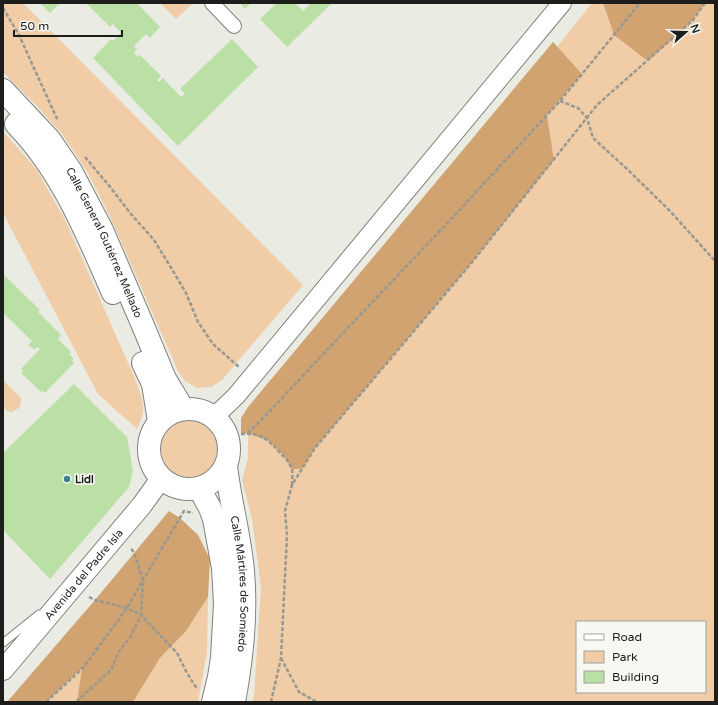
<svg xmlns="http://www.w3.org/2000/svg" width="718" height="705" viewBox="0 0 718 705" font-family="'Varela Round',sans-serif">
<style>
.green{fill:#f0cca7;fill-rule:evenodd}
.forest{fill:#d1a371}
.building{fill:#bbe0a6}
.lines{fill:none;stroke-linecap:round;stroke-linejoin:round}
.service-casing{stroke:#80817a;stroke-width:9}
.minor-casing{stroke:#80817a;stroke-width:16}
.tertiary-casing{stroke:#80817a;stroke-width:20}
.secondary-casing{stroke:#80817a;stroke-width:22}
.primary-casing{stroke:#80817a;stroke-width:24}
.path{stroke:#979892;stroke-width:2.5;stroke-dasharray:4 2;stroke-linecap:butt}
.service{stroke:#fff;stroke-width:7}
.minor{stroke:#fff;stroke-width:14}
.tertiary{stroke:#fff;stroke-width:18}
.secondary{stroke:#fff;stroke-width:20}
.primary{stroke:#fff;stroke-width:22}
.poi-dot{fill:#3f7e93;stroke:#f7f8f1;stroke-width:1.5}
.labels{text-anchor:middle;stroke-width:3.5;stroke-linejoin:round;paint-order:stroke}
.street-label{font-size:11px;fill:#1d1e1b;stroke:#f7f8f1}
.poi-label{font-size:11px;font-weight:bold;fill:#1d1e1b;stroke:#f7f8f1;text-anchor:start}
</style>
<rect width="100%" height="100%" fill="#eaebe3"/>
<path class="green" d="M3,3H23L303,285L222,380L211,387L197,388L185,381L178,371L112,221L88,173L62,134L37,106L3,72Z
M160,3H193L176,19Z
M592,3H603L614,35L693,20L705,3H715V702H252L254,696L261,587L252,519L242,480L248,458V433C270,436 281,451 292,469H302L315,448L469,266L554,160L547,115L582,74L557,47ZM577,622H705V692H577Z
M3,131L37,170L66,222L136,381C143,401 147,409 137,429L98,394L3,213Z
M3,380L21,398L20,407L12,412L7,411L3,407Z
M161 449a28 28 0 1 1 56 0a28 28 0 1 1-56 0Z
M208,597L207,652L198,702H133L160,658L186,631Z
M83,668L77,702H46Z"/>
<path class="forest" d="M603,3H705L693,20L648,61L614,35Z
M553,42L582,74L547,115L554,160L469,266L315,448L302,469H292L285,457L269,441L248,433L241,434V418L248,407Z
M169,511L180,518L198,535L210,559L208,597L186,631L160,658L133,702H77L82,668L46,702H7L95,600Z"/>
<path class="building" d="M40,3H60L50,13Z
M86,3H137L160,27L150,38L146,34L134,46L137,49L134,53L138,57L140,55L161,76L157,80L159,82L163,78L181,97L185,94L180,89L232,39L258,67L178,146L93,58L111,39L113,41L121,33L113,24L110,27Z
M240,3H251L245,9Z
M277,3H297L296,4L303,11L309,5L308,3H332L287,47L260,19Z
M3,274L40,310L38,312L61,335L58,339L71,352L69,354L74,359L72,361L74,363L45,393L43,391L41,392L21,373L23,371L21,369L40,349L37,347L35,350L28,345L32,341L3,313Z
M74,384L127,437L133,471L129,487L50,579L3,530V453Z"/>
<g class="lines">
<g class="service-casing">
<path id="service" d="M3,643L39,614"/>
</g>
<g class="minor-casing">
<path id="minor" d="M212,3L234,26"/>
</g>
<g class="tertiary-casing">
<path id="tertiary" d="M214,417L236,396L562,3"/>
</g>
<g class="secondary-casing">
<g id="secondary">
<path id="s1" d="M3,670L142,505L155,487L161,477"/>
</g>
</g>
<g class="primary-casing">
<g id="primary">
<path id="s2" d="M3,90L49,139L71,171L102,230L144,328L165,379L183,409"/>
<path d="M16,124C62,171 87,234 113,293"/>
<path d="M143,363L153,384L159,421"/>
<circle cx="189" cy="449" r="40"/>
<path id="s3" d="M226,466C230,501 240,536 243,571C247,615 242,659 234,702"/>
<path d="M199,488L210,508L214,519L223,568L225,603L222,658L219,677L213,702"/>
</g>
</g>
<path class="path" d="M3,8L19,35L58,121
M560,101L578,108L587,118L593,138L626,168L670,211L715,261
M85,157L111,188L131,214L154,240L170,266L186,293L198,322L213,344L239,367
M248,433L269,412L310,368L454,216L560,101L640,3
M241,434C261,432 269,440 281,454C285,457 290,464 292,469C293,474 292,480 292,485
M89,597L95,600L127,608L141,615L143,580L134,553L131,548
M281,658L299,692L317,702
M46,702L83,668L127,608L143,580L184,511L193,513
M77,702L78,700L111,670L118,653L131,636L141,615L177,653L187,673L197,689
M271,702L281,658L287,535L285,511L292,485L315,448L469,266L597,105L693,20L705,3"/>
<use href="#service" class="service"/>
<use href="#minor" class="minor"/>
<use href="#tertiary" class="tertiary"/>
<use href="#secondary" class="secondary"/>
<use href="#primary" class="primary"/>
</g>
<circle class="poi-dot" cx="67" cy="479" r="4"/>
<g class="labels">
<g class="street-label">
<text dy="4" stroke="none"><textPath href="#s2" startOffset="185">Calle General Gutiérrez Mellado</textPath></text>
<text dy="4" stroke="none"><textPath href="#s1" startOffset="125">Avenida del Padre Isla</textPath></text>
<text dy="4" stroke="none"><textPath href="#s3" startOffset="119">Calle Mártires de Somiedo</textPath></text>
</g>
<g class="poi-label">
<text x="75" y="483">Lidl</text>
</g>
</g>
<rect width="718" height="705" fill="none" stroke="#1d1e1b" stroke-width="8"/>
<rect x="576" y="621" width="130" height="72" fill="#f7f8f1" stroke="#a0a19b"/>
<rect x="584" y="634" width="20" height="6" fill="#ffffff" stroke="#a0a19b"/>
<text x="612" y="641" font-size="12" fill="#1d1e1b">Road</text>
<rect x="584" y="651" width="20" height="12" fill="#f0cca7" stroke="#a0a19b"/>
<text x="612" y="661" font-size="12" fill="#1d1e1b">Park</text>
<rect x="584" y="671" width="20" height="12" fill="#bbe0a6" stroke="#a0a19b"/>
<text x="612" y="681" font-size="12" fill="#1d1e1b">Building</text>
<g transform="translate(686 32) rotate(70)" stroke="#f7f8f1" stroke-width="3" paint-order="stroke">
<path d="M0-3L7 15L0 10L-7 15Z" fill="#1d1e1b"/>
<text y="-6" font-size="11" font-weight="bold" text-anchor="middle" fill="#1d1e1b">N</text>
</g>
<path d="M14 30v6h108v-6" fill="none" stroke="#1d1e1b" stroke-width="2"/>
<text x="20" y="30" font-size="12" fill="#1d1e1b" stroke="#f7f8f1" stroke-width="3" paint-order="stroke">50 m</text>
</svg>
